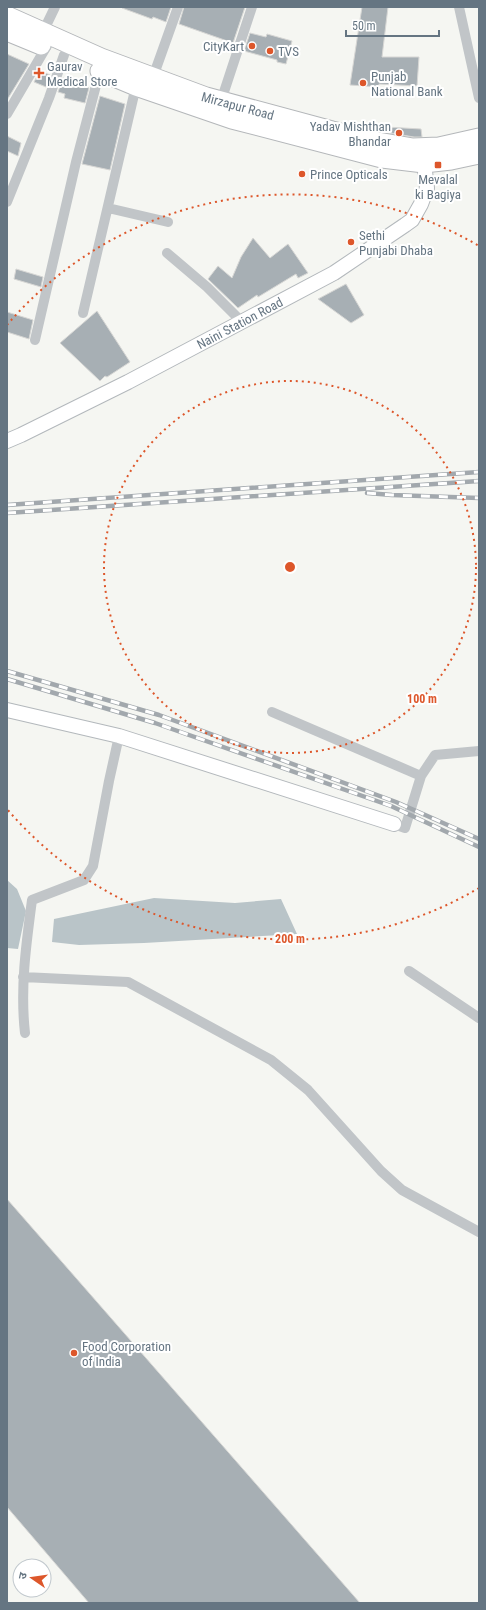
<svg xmlns="http://www.w3.org/2000/svg" width="486" height="1610" viewBox="0 0 486 1610" font-family="'Roboto Condensed','Noto Sans Devanagari',sans-serif">
<style>
.water{fill:#b9c4c8}
.building{fill:#a7afb4;stroke:#d7d7d5}
.lines{fill:none;stroke-linecap:round;stroke-linejoin:round}
.secondary-casing{stroke:#b3b8bc;stroke-width:16}
.highway-casing{stroke:#b4b7ba;stroke-width:21}
.street{stroke:#c1c5c8;stroke-width:10}
.secondary{stroke:#fff;stroke-width:14}
.highway{stroke:#fff;stroke-width:19}
.rail-casing{stroke:#a2a8ad;stroke-width:4.5}
.rail{stroke:#fff;stroke-width:3;stroke-dasharray:9;stroke-linecap:butt}
.ring{fill:none;stroke:#dd572b;stroke-width:2;stroke-dasharray:2 4}
.poi-dot{fill:#dd572b;stroke:#fff;stroke-width:1.5}
.labels{text-anchor:middle;stroke-width:4;stroke-linejoin:round;paint-order:stroke}
.poi-label{font-size:13px;fill:#657582;stroke:#fff;text-anchor:start}
.street-label{font-size:13px;fill:#657582;stroke:#fff}
.centre{fill:#dd572b;stroke:#fff;stroke-width:2}
.ring-label{font-size:12px;text-anchor:middle;font-weight:bold;fill:#dd572b;stroke:#fff;stroke-width:4;stroke-linejoin:round;paint-order:stroke}
</style>
<rect width="100%" height="100%" fill="#f5f6f2"/>
<path class="water" d="M7,880L17,889L26,911L18,949L7,948Z
M154,898L235,903L281,899L297,934L144,943L79,945L52,942L54,919Z"/>
<path class="building" d="M122,7H171L166,22L153,17L152,19L122,8Z
M184,7H245L233,43L179,24Z
M362,7H388L382,57H419L417,86L379,84V87L350,85Z
M250,33L266,37L267,34L292,41L286,64L277,62V60L244,51Z
M7,54L29,64L7,100Z
M40,71L50,75L46,87L34,82Z
M63,78L89,88L85,103L64,98L65,94L58,92Z
M100,96L125,104L110,170L82,164Z
M386,127L421,129L422,137H414L385,132Z
M7,136L21,143L18,156L7,151Z
M253,238L270,258L288,244L308,273L298,278L296,274L258,297L257,295L238,308L208,279L218,266L232,278L241,257Z
M16,269L43,277L41,287L14,279Z
M346,284L364,315L351,323L318,299Z
M97,311L130,362L107,377L105,376L100,381L60,343Z
M7,312L33,320L29,339L7,332Z
M7,1199L360,1603H89L7,1507Z"/>
<g class="lines">
<g class="secondary-casing">
<g id="secondary">
<path id="s1" d="M7,441L21,435L128,382L334,273L405,225L412,220L421,204L427,188L424,163"/>
<path d="M7,710L119,736L394,824"/>
</g>
</g>
<g class="highway-casing">
<g id="highway">
<path id="s2" d="M7,16L101,58L206,97L332,131L378,142L413,148L439,147L479,138"/>
<path d="M7,31L41,45"/>
<path d="M100,71L136,86L232,119L382,158L424,163L451,160L479,154"/>
</g>
</g>
<path class="street" d="M459,7L479,98
M43,32L55,7
M153,77L178,7
M221,101L252,7
M7,114L48,44
M7,202L49,98L64,55
M108,208L168,222
M167,253L207,287L242,322
M83,313L136,86
M35,340L76,162L100,70
M272,712L421,776L405,828L394,824
M421,776L435,755L479,751
M409,971L479,1018
M23,977L128,982L271,1060L308,1090L381,1171L402,1190L479,1232
M25,1033C20,989 26,945 32,900L84,880L93,866L109,781L119,736"/>
<use href="#secondary" class="secondary"/>
<use href="#highway" class="highway"/>
<g class="rail-casing">
<path id="rail" d="M367,493L392,495L479,498
M7,505L479,472
M7,513L479,481
M7,671L159,715L396,802L479,839
M7,679L155,723L391,806L479,847"/>
</g>
<use href="#rail" class="rail"/>
</g>
<g class="ring">
<circle cx="290" cy="567" r="186"/>
<path d="M479 888A372 372 0 0 1 7 809M7 325A372 372 0 0 1 479 246"/>
</g>
<g class="poi-dot">
<circle cx="252" cy="46" r="4"/>
<circle cx="270" cy="51" r="4"/>
<path d="M37 67h4v4h4v4h-4v4h-4v-4h-4v-4h4z"/>
<circle cx="363" cy="83" r="4"/>
<circle cx="399" cy="133" r="4"/>
<rect x="434" y="161" width="8" height="8" rx="2"/>
<circle cx="302" cy="174" r="4"/>
<circle cx="351" cy="242" r="4"/>
<circle cx="74" cy="1353" r="4"/>
</g>
<g class="labels">
<g class="poi-label">
<text x="244" y="51" text-anchor="end">CityKart</text>
<text x="278" y="56">TVS</text>
<text x="47" y="71">Gaurav<tspan x="47" dy="15">Medical Store</tspan></text>
<text x="371" y="81">Punjab<tspan x="371" dy="15">National Bank</tspan></text>
<text x="391" y="131" text-anchor="end">Yadav Mishthan<tspan x="391" dy="15">Bhandar</tspan></text>
<text x="310" y="179">Prince Opticals</text>
<text x="438" y="184" text-anchor="middle">Mevalal<tspan x="438" dy="15">ki Bagiya</tspan></text>
<text x="359" y="240">Sethi<tspan x="359" dy="15">Punjabi Dhaba</tspan></text>
<text x="82" y="1351">Food Corporation<tspan x="82" dy="15">of India</tspan></text>
</g>
<g class="street-label">
<text dy="5" stroke="none"><textPath href="#s2" startOffset="248">Mirzapur Road</textPath></text>
<text dy="5" stroke="none"><textPath href="#s1" startOffset="261">Naini Station Road</textPath></text>
</g>
</g>
<circle cx="290" cy="567" r="6" class="centre"/>
<g class="ring-label">
<text x="422" y="703">100 m</text>
<text x="290" y="943">200 m</text>
</g>
<rect width="486" height="1610" fill="none" stroke="#657582" stroke-width="16"/>
<g transform="translate(32 1578) rotate(283)"><circle r="19" fill="#ffffff" stroke="#c1c8cd"/>
<path d="M0-3L7 15L0 10L-7 15Z" fill="#dd572b"/>
<text y="-6" font-size="11" font-weight="bold" text-anchor="middle" fill="#657582">उ</text>
</g>
<path d="M346 30v6h93v-6" fill="none" stroke="#657582" stroke-width="2"/>
<text x="352" y="30" font-size="12" fill="#657582" stroke="#ffffff" stroke-width="3" paint-order="stroke">50 m</text>
</svg>
